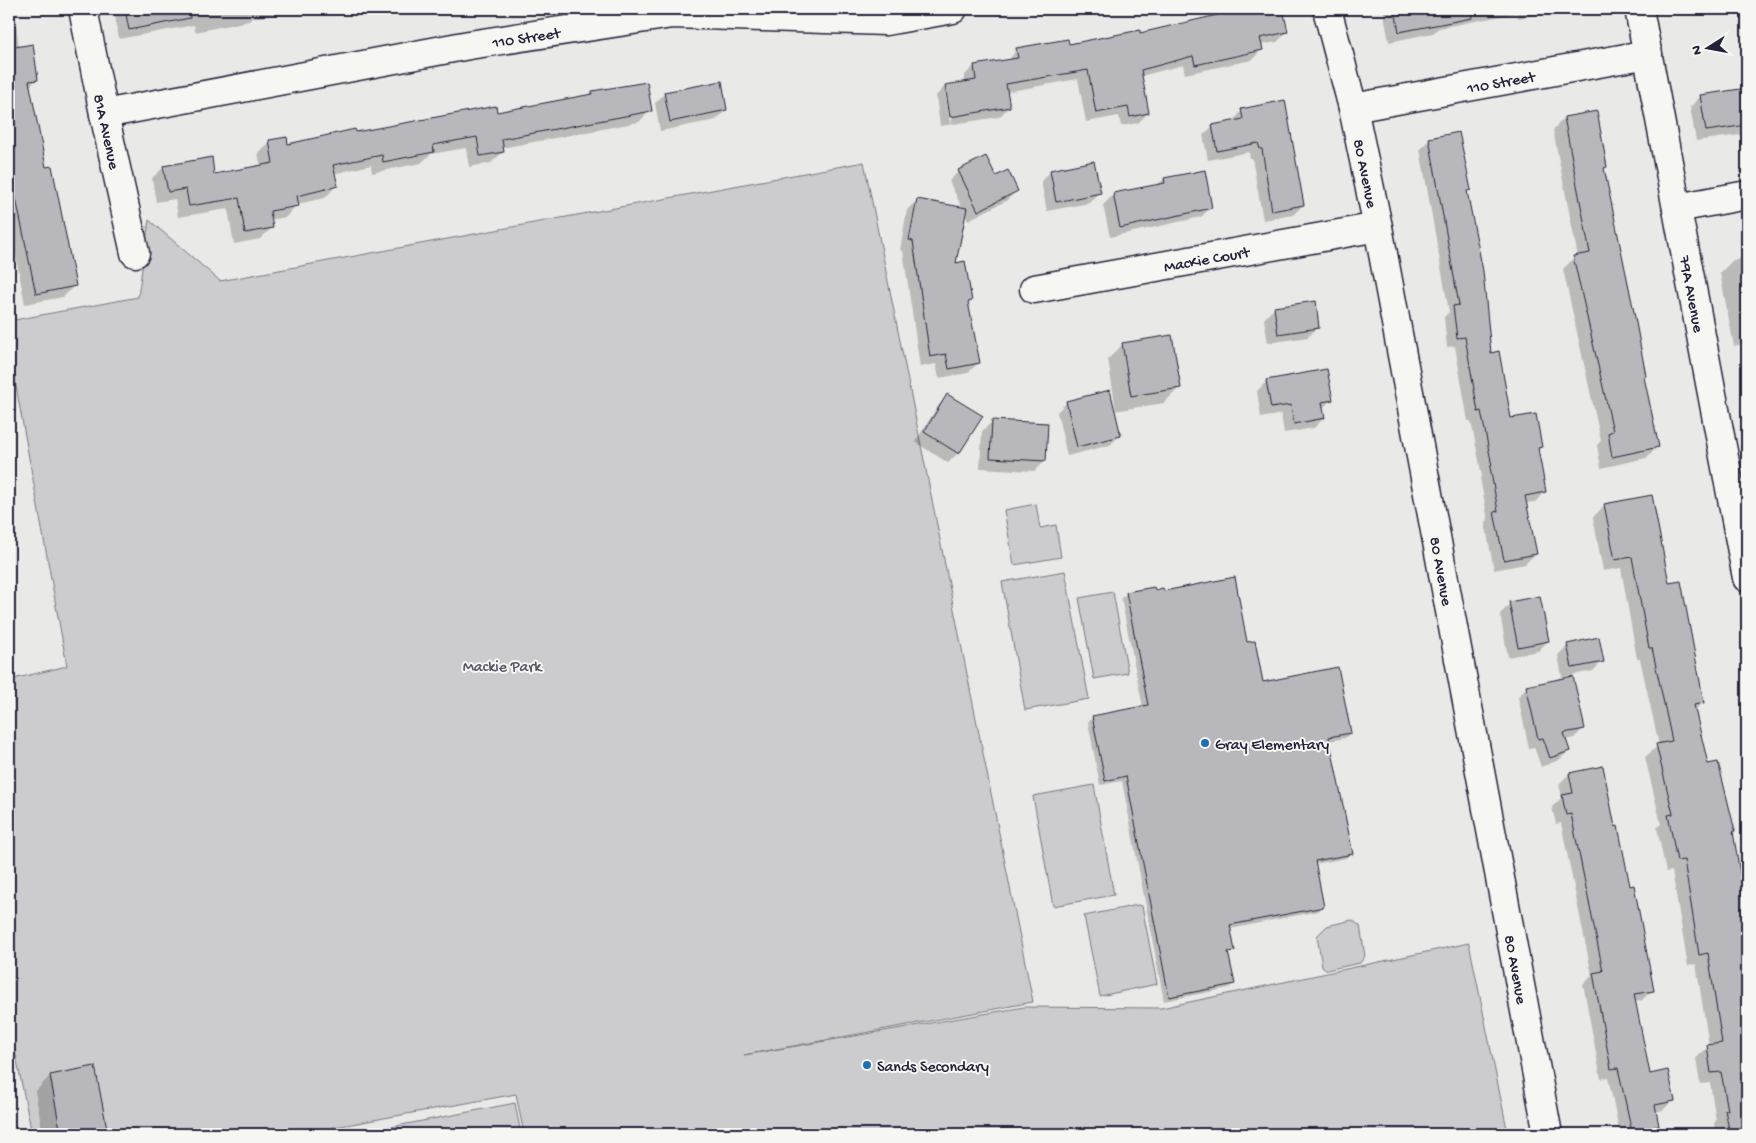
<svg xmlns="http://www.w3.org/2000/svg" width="1756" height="1143" viewBox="0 0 1756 1143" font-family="'Gochi Hand',sans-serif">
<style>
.green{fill:#ccccce;stroke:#777784}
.shadow{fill:#0003;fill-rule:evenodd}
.building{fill:#b8b8bc;stroke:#22223b}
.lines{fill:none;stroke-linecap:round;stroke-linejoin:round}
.minor-casing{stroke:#22223b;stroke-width:31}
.minor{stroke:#f6f6f2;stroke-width:28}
.poi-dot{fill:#1f6fb2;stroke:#f6f6f2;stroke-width:2}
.labels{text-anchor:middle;stroke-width:4;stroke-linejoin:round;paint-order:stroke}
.street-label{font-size:16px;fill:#22223b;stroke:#f6f6f2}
.park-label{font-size:16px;fill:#555567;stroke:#f6f6f2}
.poi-label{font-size:16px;fill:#22223b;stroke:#f6f6f2;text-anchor:start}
</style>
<rect width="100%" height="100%" fill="#e9e9e7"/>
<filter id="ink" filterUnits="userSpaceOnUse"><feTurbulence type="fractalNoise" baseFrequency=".02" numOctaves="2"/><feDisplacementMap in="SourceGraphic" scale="10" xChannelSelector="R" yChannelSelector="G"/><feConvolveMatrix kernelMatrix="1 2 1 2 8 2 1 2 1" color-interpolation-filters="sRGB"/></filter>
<g filter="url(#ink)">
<path class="green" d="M864,162L1033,1002L744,1055L1024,1007L1161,1008L1469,943L1508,1134H524L516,1094L297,1134H32L9,1022V680L67,666L9,348V321L138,297L149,220L220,281Z
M1036,504L1040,528L1056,525L1061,557L1014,565L1004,510Z
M1065,571L1089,699L1025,710L1002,582Z
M1113,592L1128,673L1094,679L1079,598Z
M1094,785L1114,895L1053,906L1033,796Z
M1138,905L1142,906L1157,984L1100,996L1084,916Z
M1352,920L1360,926L1365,956L1360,963L1327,970L1322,966L1317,936L1327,926Z
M515,1103L521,1134H387L386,1128Z"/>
<path class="shadow" d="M9,9H14L19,47L37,79L29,87L45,169L74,286L63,297L25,304L9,221Z
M311,9L252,18L249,21L195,32L194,25L119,39L114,10Z
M1249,9H1281L1287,32L1277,42L1260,45L1261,50L1252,60L1185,74L1183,65L1141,76L1148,113L1138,123L1121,126L1119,116L1086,122L1078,79L1006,92L1009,107L999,117L940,126L936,96L945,86L965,83L964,76L974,66L1008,61L1017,49L1068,45L1139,34ZM945,92H947L952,123H950Z
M1383,9H1568L1518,18L1517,13L1439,28L1433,33L1389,42Z
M1747,89V134L1696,141L1690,107L1701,96Z
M593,92L650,111L639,122L502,148L503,152L491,163L469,167L466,148L431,154L421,163L372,173L371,165L333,174L336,186L325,198L297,204L286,217L270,220L272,228L260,239L234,244L228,209L178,217L175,199L156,202L152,178L164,167L213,175L261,167L258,153L270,142L287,145L496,114L590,95Z
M665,93L726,110L716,120L660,131L655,103Z
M1242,110L1303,205L1293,215L1263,220L1252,158H1250L1249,152L1208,160L1203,135L1213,126L1233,122Z
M1596,112L1606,166L1603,169L1657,447L1646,458L1601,468L1597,445L1601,441L1563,269L1574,258L1578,257L1553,130L1564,118Z
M1430,139L1469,190L1466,193L1490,354L1510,420L1541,447L1537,451L1545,491L1535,502L1525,503L1535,554L1525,564L1494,570L1485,523L1488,520L1480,478L1482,476L1471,421H1468L1455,346L1447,347L1444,317L1449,312L1420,149Z
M959,171L995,178L1016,191L1006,201L968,220L964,213L955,264L970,301L967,304L978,363L968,373L939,378L936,364L920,367L903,251L900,250L907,210L917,200L962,208L949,181Z
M1051,171L1099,193L1089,203L1047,211L1041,181Z
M1164,179L1211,207L1201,217L1110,237L1103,205L1113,195L1157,186Z
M1747,257V343L1734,346L1720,273L1733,260Z
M1274,308L1318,327L1308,337L1268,343L1264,319Z
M1123,344L1179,388L1164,403L1114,411L1120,435L1110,445L1067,456L1057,412L1067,402L1116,410L1108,359Z
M1267,381L1332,399L1322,409L1324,418L1314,428L1284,433L1281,414L1261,418L1257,391Z
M948,396L958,453L948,463L915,442L938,406Z
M993,421L1045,461L1035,471L980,468L982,431Z
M1605,505L1668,585L1702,703L1694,711L1707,765L1717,763L1728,803L1747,922V1134H1716L1714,1123L1716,1121L1710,1083L1700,1084L1696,1058L1709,1046L1696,964L1688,966L1672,871L1666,872L1657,828L1661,824L1645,757L1659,745L1640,659H1637L1621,568L1603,571L1593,517Z
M1153,588L1154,592L1163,593L1246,644L1262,684L1350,733L1345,738L1329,741L1351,853L1346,858L1315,864L1323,906L1318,911L1230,929L1234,950L1228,955L1234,984L1229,988L1164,1001L1122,781L1100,785L1088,722L1093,717L1143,707L1121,598L1126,594Z
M1510,604L1548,641L1538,651L1508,657L1500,614Z
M1568,645L1603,661L1593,671L1562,677L1558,655Z
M1527,687L1583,729L1574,738L1565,740L1569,751L1559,760L1541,767L1534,747L1529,748L1518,697Z
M1602,768L1614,828L1652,990L1642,1000L1635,1002L1649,1075L1673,1100L1663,1110L1655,1112L1660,1134H1620L1608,1077L1601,1079L1583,984L1592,976L1561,823L1556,824L1552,807L1562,797L1559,784L1569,774Z
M94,1068L107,1134H43L35,1092L50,1076Z"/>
<path class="building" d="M125,9H189L190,18L129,30Z
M1243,9H1283L1288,32L1260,38L1263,50L1195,65L1193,56L1141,70L1149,113L1130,117L1128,107L1096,113L1088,70L1006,84L1010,107L950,117L945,85L976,80L974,65L1018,58L1016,48L1068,39L1069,44L1140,30V33Z
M1395,9H1471L1472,18L1399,32Z
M33,44L38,80L29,81L46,167L52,166L76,286L36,294L9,165V48Z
M722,81L727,110L670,122L664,92Z
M647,82L652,111L502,139L504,152L480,156L477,137L433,145L434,152L383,162L382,155L333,165L338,186L297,196L299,206L270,211L273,228L245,233L239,198L189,206L186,189L168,192L163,166L212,157L214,174L273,163L269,140L287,137L288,144L355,129L356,132L496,106L497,112L592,94V91Z
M1747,88V125L1706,131L1700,95Z
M1285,100L1304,205L1272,211L1262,149H1260L1258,143L1217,151L1212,125L1243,119L1241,109Z
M1597,111L1607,167L1604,168L1634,312L1646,376L1644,377L1659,447L1612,457L1608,433L1613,431L1573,256L1590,253L1564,117Z
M1459,132L1471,190L1467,191L1483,271L1491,353L1499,351L1511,418L1536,414L1542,447L1538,448L1546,492L1525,496L1537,554L1504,560L1494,512L1498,511L1490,467L1492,466L1481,411L1478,412L1465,337L1457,338L1453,306L1459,305L1429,138Z
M986,156L996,176L1008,170L1018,191L978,211L958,170Z
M1094,161L1101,193L1056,202L1050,170Z
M1205,170L1212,208L1120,228L1113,193L1165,183L1164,178Z
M917,199L967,208L956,263L965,261L972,301L968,302L980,363L949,369L946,354L930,357L913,241L909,240Z
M1316,301L1319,328L1278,334L1274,307Z
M1172,335L1181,388L1131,396L1122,343Z
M1327,369L1333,400L1322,402L1325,418L1294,424L1291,405L1271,408L1266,380Z
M1110,390L1121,436L1077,447L1066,401Z
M947,394L983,416L959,454L924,432Z
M992,420L1048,423L1046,461L990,458Z
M1652,495L1669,583L1681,581L1704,703L1694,705L1708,764L1718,762L1735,831L1733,832L1747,914V1134H1730L1725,1110H1728L1721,1072L1711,1073L1707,1045L1722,1043L1708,953L1699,955L1684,860L1677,861L1668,815L1673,814L1656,744L1672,741L1652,648H1649L1632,557L1615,560L1604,504Z
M1235,577L1247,642L1255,641L1263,682L1338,667L1351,733L1329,737L1353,854L1315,861L1324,907L1230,925L1235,951L1228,952L1235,984L1169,997L1126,776L1105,781L1092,716L1148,705L1126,592L1154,587L1155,590L1163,588L1164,591Z
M1540,596L1549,641L1518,647L1509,602Z
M1599,637L1604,662L1572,668L1567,644Z
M1573,676L1585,729L1564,733L1570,751L1550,758L1543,738L1538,739L1526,686Z
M1603,766L1615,827L1618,826L1630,886L1634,885L1654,991L1634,994L1650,1074L1668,1070L1675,1101L1655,1105L1659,1126L1632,1132L1618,1068L1611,1069L1593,973L1603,971L1571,814L1566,815L1562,795L1573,793L1569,773Z
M95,1066L108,1134H61L50,1075Z"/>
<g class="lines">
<g class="minor-casing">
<g id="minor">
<path id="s1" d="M83,9L104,114L135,253"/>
<path id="s2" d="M1327,9L1353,108L1378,227L1548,1134"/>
<path id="s3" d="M1639,9L1747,578"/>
<path id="s4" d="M1353,108L1648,54"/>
<path id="s5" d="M104,114L469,45L672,14L886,21L953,9"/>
<path d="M1677,208L1747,195"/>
<path id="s6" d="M1034,289L1378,227"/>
</g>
</g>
<use href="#minor" class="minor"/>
</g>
</g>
<g class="poi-dot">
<circle cx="1205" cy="743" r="5"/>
<circle cx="867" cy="1065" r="5"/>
</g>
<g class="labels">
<g class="street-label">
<text dy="6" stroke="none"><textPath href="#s5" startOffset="429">110 Street</textPath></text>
<text dy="6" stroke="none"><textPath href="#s4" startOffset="150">110 Street</textPath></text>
<text dy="6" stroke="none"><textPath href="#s1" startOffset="125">81A Avenue</textPath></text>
<text dy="6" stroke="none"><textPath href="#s2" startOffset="169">80 Avenue</textPath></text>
<text dy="6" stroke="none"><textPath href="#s6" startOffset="175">MacKie Court</textPath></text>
<text dy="6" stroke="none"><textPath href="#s3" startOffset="290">79A Avenue</textPath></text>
<text dy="6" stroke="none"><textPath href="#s2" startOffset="574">80 Avenue</textPath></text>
<text dy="6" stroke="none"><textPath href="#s2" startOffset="979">80 Avenue</textPath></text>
</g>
<g class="park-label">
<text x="502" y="671">Mackie Park</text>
</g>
<g class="poi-label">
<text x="1215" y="749">Gray Elementary</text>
<text x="877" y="1071">Sands Secondary</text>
</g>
</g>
<rect width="1756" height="1143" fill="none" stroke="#f6f6f2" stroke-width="30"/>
<rect x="15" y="15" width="1726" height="1113" fill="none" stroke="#22223b" stroke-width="2" filter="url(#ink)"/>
<g transform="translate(1708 48) rotate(259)" stroke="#f6f6f2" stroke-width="4" paint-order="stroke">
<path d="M0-4L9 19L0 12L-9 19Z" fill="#22223b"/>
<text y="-8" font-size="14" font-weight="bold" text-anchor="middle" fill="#22223b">N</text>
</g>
</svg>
